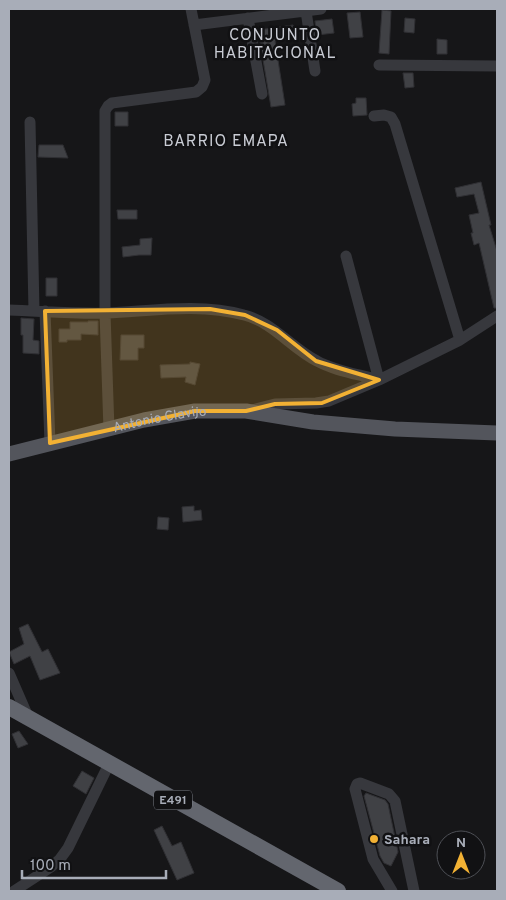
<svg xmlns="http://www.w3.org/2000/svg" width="506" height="900" viewBox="0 0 506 900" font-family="Overpass,sans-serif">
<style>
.building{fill:#404145;stroke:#303034}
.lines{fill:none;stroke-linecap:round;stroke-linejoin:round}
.minor{stroke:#37383d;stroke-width:11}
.major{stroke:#53555c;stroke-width:15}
.highway{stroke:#63666e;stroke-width:16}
.marked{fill:#f2b134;fill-opacity:0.2;stroke:#f2b134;stroke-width:4;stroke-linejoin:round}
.poi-dot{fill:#f2b134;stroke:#111113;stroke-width:2}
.labels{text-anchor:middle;stroke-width:5;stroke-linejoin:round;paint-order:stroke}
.shield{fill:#111113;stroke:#7b7e86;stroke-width:1}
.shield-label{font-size:12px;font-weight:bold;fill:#a8adb8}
.street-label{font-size:14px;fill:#a8adb8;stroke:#111113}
.poi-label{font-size:14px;font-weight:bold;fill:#a8adb8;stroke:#111113;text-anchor:start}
.quarter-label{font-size:16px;letter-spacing:1px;fill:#c9ccd4;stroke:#111113}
</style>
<rect width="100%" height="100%" fill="#161618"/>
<path class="building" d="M382,10L391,11L389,54L379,53Z
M360,12L363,37L350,38L347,13Z
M405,18L415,19L414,33L404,32Z
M332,19L334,33L317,35L315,21Z
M293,25L295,38L275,41L285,105L271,107L258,30Z
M437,39L447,40V54H437Z
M403,73H413L414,87L405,88Z
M356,98H366L367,115L353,116L352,104L356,103Z
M115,112H128V126H115Z
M39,145H63L68,158L38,157Z
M481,182L491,225H489L497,251V308H494L479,243L474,245L471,233H473L469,215L479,213L474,194L457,197L455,188Z
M117,210H137V219H118Z
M152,238L151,255H139L123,257L122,247L140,245V239Z
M46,278H57V296H46Z
M21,318L34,319L33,340L39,341V354L23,353V335H21Z
M88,321H98V335L81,334V340H67V342H59V329H70V322H88Z
M121,335H144V348H138V360H120Z
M190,362L200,364L195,385L185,382L186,377L161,378L160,365L190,364Z
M194,506V511L201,510L202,520L183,522L182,507Z
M158,517L169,518L168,530L157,529Z
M28,624L42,652L48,649L60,673L40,680L30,656L14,664L9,652L24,644L19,628Z
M19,731L28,744L18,748L12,734Z
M82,771L94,778L86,794L73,786Z
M366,793L385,800L388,804L398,852L391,866L384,863L380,856L364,796Z
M162,826L172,846L181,842L194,873L177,880L154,830Z"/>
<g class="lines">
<path class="minor" d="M306,11L315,71
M248,18L262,94
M194,25L321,9
M379,65L497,66
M374,116L384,115L391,117L395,124L460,340
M30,122L34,311
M346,256L379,380
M9,310C41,311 75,314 107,313C152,311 199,303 244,315C273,322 291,348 317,361C335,371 358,374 379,380
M45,311L50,443
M252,410L275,404L316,403L329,401L379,380L460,340L497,316
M109,430L105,313V111L108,106L112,103L196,92L202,87L205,80L191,9
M9,673L29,719
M14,891L51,867L60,859L68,848L109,764
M392,891L373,859L355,789L357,784L360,783L389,794L395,801L414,891"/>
<path class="major" id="s1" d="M9,454L144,420L195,411H246L313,422L395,429L497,433"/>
<path class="highway" d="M9,707L338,891"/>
</g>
<path class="marked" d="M210,309L245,315L277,330L316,361L379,380L322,403L275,404L246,411H195L50,443L45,311Z"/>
<circle class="poi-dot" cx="374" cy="839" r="5"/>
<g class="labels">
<rect class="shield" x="154" y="790.5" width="38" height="19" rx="4"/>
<g class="shield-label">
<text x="173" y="804">E491</text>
</g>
<g class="street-label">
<text dy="5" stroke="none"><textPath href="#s1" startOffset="155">Antonio Clavijo</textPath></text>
</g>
<g class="poi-label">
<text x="384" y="844">Sahara</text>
</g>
<g class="quarter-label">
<text x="275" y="40">CONJUNTO<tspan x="275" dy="18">HABITACIONAL</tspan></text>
<text x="226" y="146">BARRIO EMAPA</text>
</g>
</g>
<rect width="506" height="900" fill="none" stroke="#a8adb8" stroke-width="20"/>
<g transform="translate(461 855)"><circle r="24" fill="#111113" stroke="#4d4f55"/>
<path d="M0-4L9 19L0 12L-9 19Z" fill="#f2b134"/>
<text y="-8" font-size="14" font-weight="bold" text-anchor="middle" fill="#a8adb8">N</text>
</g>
<path d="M22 870v8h144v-8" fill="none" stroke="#a8adb8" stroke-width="2.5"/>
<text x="30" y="870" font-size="15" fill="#a8adb8" stroke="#111113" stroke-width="4" paint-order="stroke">100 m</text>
</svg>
